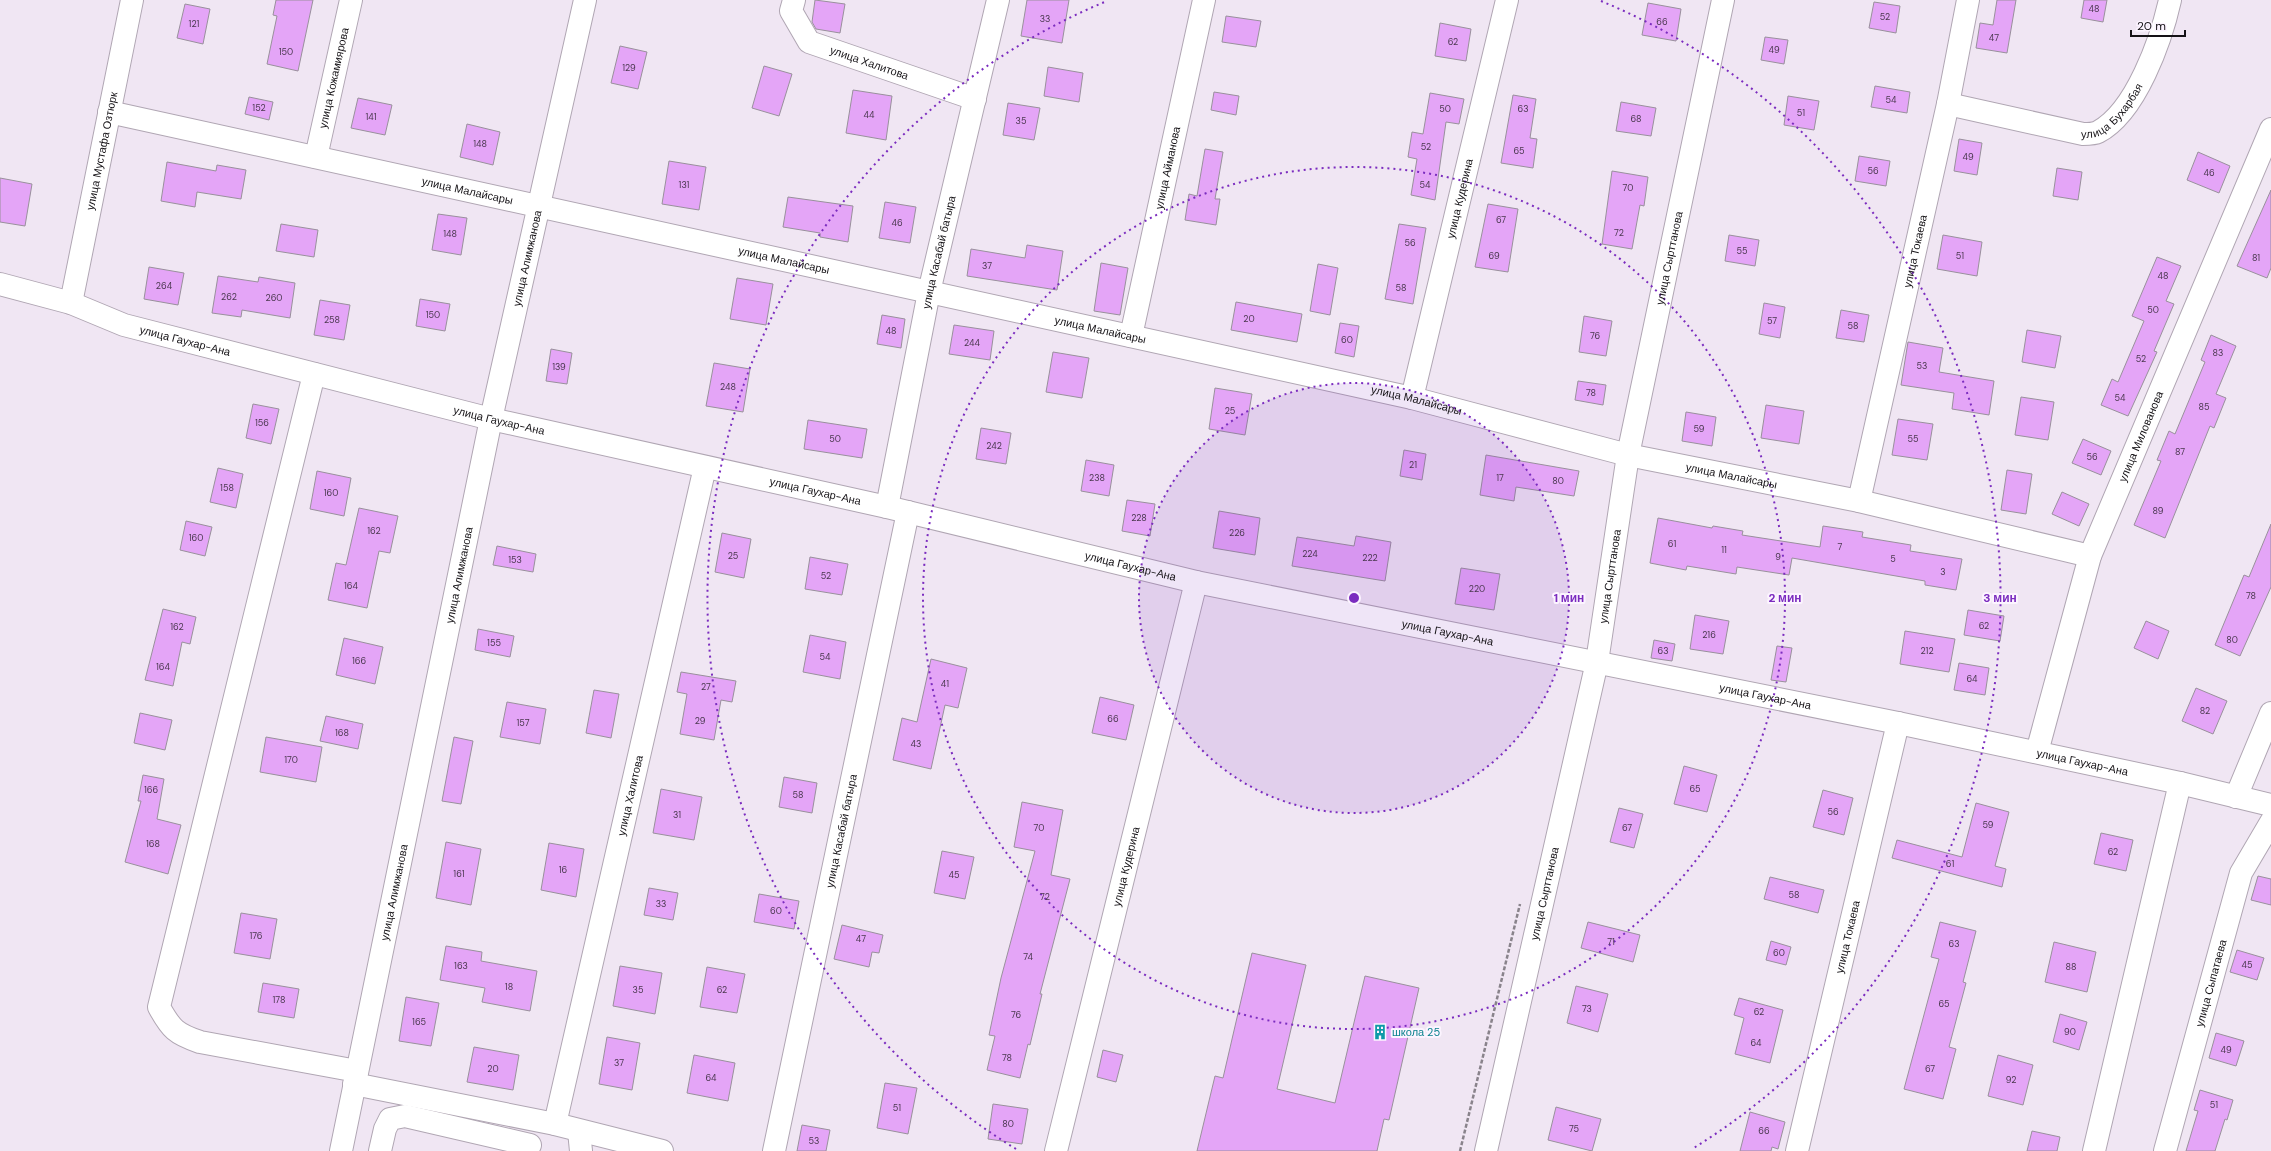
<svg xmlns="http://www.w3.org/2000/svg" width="2271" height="1151" viewBox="0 0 2271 1151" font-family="'DM Sans',sans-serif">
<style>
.building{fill:#e4a5f7;stroke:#99909c}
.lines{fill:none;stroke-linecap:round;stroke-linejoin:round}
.minor-casing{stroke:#b0a6b3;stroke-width:24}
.path{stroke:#89838b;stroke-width:2.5;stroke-dasharray:4 2;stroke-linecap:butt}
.minor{stroke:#fff;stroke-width:22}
.ring{fill:none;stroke:#7b2cbf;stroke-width:2;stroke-dasharray:2 4}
.labels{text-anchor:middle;stroke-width:4;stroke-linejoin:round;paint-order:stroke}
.number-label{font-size:9px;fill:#49374e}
.street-label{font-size:11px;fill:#151216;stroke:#fcf4ff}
.culture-label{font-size:11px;fill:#0d838f;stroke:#fcf4ff;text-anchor:start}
.centre{fill:#7b2cbf;stroke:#fcf4ff;stroke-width:2}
.ring-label{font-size:12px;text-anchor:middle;font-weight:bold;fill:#7b2cbf;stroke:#fcf4ff;stroke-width:4;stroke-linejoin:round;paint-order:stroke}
</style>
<rect width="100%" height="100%" fill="#f0e6f3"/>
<path class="building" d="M276,0H313L298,71L267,64L277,16L273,15Z
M815,0L845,4L840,33L816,29L812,22Z
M1027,0H1069L1062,43L1021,36Z
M1997,0H2016L2007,53L1976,48L1980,23L1993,25Z
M2084,0H2107L2103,22L2081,18Z
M1874,2L1900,6L1896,33L1869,28Z
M1648,3L1681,9L1676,41L1642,35Z
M185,4L210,9L203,44L177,38Z
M1226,16L1261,21L1256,47L1222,42Z
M1440,23L1471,29L1466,61L1435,56Z
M1765,37L1788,40L1784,64L1761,60Z
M620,46L647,52L638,89L611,83Z
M764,66L792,74L779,116L752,108Z
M1048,67L1083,73L1079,102L1044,96Z
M1875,86L1910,92L1907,113L1871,107Z
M853,90L892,96L886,140L846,133Z
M1214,92L1239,96L1236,115L1211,110Z
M1430,93L1464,99L1459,124L1446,122L1435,200L1411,195L1417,159L1408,157L1412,132L1423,134Z
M1513,95L1536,99L1530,138L1537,139L1533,168L1501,163Z
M1788,96L1819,101L1814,130L1784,125Z
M249,97L273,102L269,120L245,114Z
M358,98L392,105L385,135L351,128Z
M1621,102L1656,108L1651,136L1616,131Z
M1008,103L1040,108L1034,140L1003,135Z
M467,124L500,132L493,165L460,157Z
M1959,139L1982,143L1977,175L1954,171Z
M1205,149L1223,152L1215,199H1220L1216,225L1185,220L1189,194L1197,196Z
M2198,152L2230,166L2219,193L2187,180Z
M1859,156L1890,161L1886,186L1855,181Z
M669,161L706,167L699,210L662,204Z
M167,162L216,171L217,165L246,170L241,199L197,192L195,207L161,201Z
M2057,168L2082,172L2078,200L2053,196Z
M1612,171L1648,177L1644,206L1640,205L1632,249L1602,244Z
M0,178L32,184L25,226L0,222Z
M2271,190V268L2267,278L2237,266Z
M788,197L853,206L848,242L820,237V233L783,227Z
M885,202L916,207L910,243L879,238Z
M1488,204L1518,209L1508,272L1475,267Z
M438,214L467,218L461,255L432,250Z
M281,224L318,230L314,257L276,251Z
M1399,224L1426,228L1413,304L1385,299Z
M1729,235L1759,240L1755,266L1725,261Z
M1943,235L1982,242L1977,276L1937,269Z
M1027,245L1063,251L1057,290L967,276L971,249L1025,258Z
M2157,257L2181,266L2166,301L2174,304L2154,351L2157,352L2128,416L2101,405L2112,379L2118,382L2144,321L2132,316Z
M1101,263L1128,268L1120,315L1094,311Z
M1318,264L1338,268L1330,315L1310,311Z
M149,267L184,273L178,305L144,299Z
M218,276L258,282L259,277L295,283L290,318L242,310L241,317L212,313Z
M737,278L773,284L766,325L730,319Z
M420,299L450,304L445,331L416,326Z
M320,300L350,305L344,340L314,335Z
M1236,302L1302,314L1297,342L1231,330Z
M1764,303L1785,307L1780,338L1759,334Z
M1841,310L1869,315L1864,342L1836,338Z
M882,315L905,319L901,348L877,344Z
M1584,316L1612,321L1606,356L1579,352Z
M1340,323L1359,326L1354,357L1335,353Z
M954,325L994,331L990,360L949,354Z
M2027,330L2061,336L2055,368L2022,362Z
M2211,335L2236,346L2216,394L2226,398L2214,428L2210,426L2165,538L2134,525L2161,461L2157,460L2169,431L2175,434L2205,362L2201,360Z
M1908,342L1943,348L1939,372L1994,381L1989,415L1952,409L1954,393L1901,385Z
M551,349L572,353L567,384L546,381Z
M1053,352L1089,358L1082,398L1046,392Z
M714,363L750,369L743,412L706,406Z
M1578,381L1606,385L1603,405L1575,400Z
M1215,388L1252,394L1245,435L1209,429Z
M2021,397L2054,402L2048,440L2015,435Z
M253,404L279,409L271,444L246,438Z
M1766,405L1804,411L1799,444L1761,438Z
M1686,412L1716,417L1712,446L1682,441Z
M1898,419L1933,424L1927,460L1892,455Z
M808,420L867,429L862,458L804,449Z
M981,428L1011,433L1006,464L976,459Z
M2083,439L2111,451L2101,475L2072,463Z
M1404,450L1426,454L1422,480L1400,476Z
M1486,455L1579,471L1574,496L1516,487L1514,501L1480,495Z
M1086,460L1114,465L1109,496L1081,491Z
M218,468L243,474L236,508L210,502Z
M2007,470L2032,474L2026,514L2001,510Z
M317,471L351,478L344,516L310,509Z
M2062,492L2089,504L2079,526L2052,514Z
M1127,500L1155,504L1150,536L1122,531Z
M359,508L398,516L390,553L379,551L367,608L328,600L336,563L346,565Z
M1219,511L1260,518L1255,555L1213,548Z
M1658,518L1712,528L1713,526L1743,531L1742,535L1820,547L1823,526L1863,532L1862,537L1911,545L1910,551L1962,559L1956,590L1925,585V581L1792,558L1789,575L1737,567L1736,574L1687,566L1686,570L1650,563Z
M186,521L212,527L205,556L180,550Z
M2271,524V587L2240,656L2215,645L2244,575L2249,577Z
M722,533L751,539L744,578L715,572Z
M1356,536L1391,542L1385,581L1292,566L1297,537L1354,546Z
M497,546L536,554L533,572L493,565Z
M810,557L848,564L842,595L805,589Z
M1461,568L1500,574L1494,610L1455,604Z
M163,609L196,617L190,644L182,642L173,686L145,680Z
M1968,610L2004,616L2000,641L1964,635Z
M1695,615L1729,621L1723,654L1690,649Z
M2146,621L2169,631L2158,659L2134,648Z
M478,629L514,636L510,657L475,650Z
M1905,631L1955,639L1949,672L1900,664Z
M810,635L846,642L840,679L803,672Z
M344,638L383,647L375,684L336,675Z
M1654,640L1675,644L1672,661L1651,658Z
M1777,646L1792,648L1786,682L1771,680Z
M931,659L967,668L958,708L945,705L931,769L893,760L902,718L917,722Z
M1959,663L1989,668L1985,695L1954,690Z
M681,672L736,681L732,702L721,700L714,740L680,734L687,694L677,692Z
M2196,688L2227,701L2213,734L2182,721Z
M594,690L619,694L611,738L586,733Z
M1100,697L1134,705L1126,740L1092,733Z
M507,702L546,709L540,744L500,737Z
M140,713L172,720L165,750L134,743Z
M326,716L363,724L358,749L320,741Z
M266,737L322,747L316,782L260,772Z
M454,737L473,741L461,804L442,801Z
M1684,766L1717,775L1707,812L1674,804Z
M143,775L164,779L157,819L181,825L168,874L125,862L141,801H138Z
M784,777L817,783L812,813L779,807Z
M661,789L702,797L694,840L653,833Z
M1823,790L1853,798L1844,835L1813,827Z
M1022,802L1063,810L1051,875L1070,879L1040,994H1042L1030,1045L1028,1044L1020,1078L987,1070L995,1036L989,1035L1001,978L1035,851L1014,847Z
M1976,803L2009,812L1995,866L2006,869L2002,887L1892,858L1897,840L1962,857Z
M1619,808L1643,814L1634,848L1610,842Z
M2101,833L2133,840L2126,871L2094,864Z
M446,842L481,849L471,905L436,898Z
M549,843L584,849L576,897L541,890Z
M942,851L974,857L965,899L934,893Z
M2258,876L2271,879V905L2251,900Z
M1770,877L1824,890L1818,913L1764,899Z
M649,888L678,893L673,920L644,915Z
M759,894L799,901L794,929L754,922Z
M241,913L277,919L270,959L234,953Z
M1588,922L1640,935L1633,962L1581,948Z
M1940,922L1976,931L1963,982L1966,983L1949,1047L1956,1049L1943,1099L1904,1089L1939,959L1931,957Z
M842,925L883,935L879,953L872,952L869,967L834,959Z
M1771,941L1791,947L1786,965L1766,960Z
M2054,942L2096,952L2087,992L2045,982Z
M446,946L482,952L481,961L537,971L530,1011L482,1002L485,988L440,980Z
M2237,950L2264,958L2257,980L2230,972Z
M1252,953L1306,965L1277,1089L1335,1103L1365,976L1419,988L1389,1120L1384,1119L1377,1151H1197L1215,1076L1223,1078Z
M620,966L662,973L655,1014L613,1006Z
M707,967L745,974L737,1013L700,1007Z
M263,983L299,989L294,1018L258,1012Z
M1576,986L1608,994L1598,1032L1567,1023Z
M406,997L439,1003L431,1046L399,1041Z
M1739,998L1783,1010L1770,1063L1735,1054L1744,1018L1734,1015Z
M2060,1014L2087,1022L2079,1050L2053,1042Z
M2216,1033L2244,1041L2236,1066L2209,1058Z
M607,1037L640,1043L632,1090L599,1084Z
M474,1047L519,1055L513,1090L467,1082Z
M1103,1050L1123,1055L1116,1082L1097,1077Z
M694,1055L735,1063L728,1101L687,1093Z
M1998,1055L2033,1065L2023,1105L1988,1096Z
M885,1083L917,1088L908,1134L877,1128Z
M2200,1090L2233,1100L2227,1120L2225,1119L2215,1151H2186L2198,1111L2194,1110Z
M993,1104L1028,1109L1022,1144L988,1139Z
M1556,1107L1601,1119L1592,1151L1548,1140Z
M1750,1112L1785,1122L1778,1149L1772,1147L1771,1151H1740Z
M802,1125L830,1130L826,1151H797Z
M2032,1131L2060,1137L2057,1151H2027Z"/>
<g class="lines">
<g class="minor-casing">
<g id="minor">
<path id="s1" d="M794,0L791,11L809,42L975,99"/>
<path id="s2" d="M1948,104L2083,134C2088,134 2094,134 2098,132C2136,112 2161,40 2170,0"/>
<path id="s3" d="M109,112L1412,398L1628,455L1859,501L2090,556"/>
<path id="s4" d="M316,157L351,0"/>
<path id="s5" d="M0,284L71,303L124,325L491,419L887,507L1196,582L1898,723L2180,783L2271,805"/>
<path id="s6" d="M71,303L132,0"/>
<path id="s7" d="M1131,336L1204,0"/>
<path d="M314,374L159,1007C171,1029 176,1034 200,1042L357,1071"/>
<path id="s8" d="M1412,398L1507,0"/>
<path id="s9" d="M1859,501L1948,104L1968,0"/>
<path id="s10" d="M887,507L929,292L998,0"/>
<path id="s11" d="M2037,752L2090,556L2271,129"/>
<path d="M2236,797L2271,713"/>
<path d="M354,1084L555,1124L662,1151"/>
<path id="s12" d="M555,1124L705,467"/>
<path d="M579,1131L581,1151"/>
<path id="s13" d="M341,1151L491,419L585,0"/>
<path d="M380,1151L385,1129L390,1119L405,1116L530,1145"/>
<path id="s14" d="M774,1151L908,512"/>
<path id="s15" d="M1056,1151L1196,582"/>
<path id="s16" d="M1486,1151L1597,662L1628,455L1723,0"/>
<path id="s17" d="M1797,1151L1898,723"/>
<path d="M2094,1151L2180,783"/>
<path id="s18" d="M2165,1151L2241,873L2271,822"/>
</g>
</g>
<path class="path" d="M1460,1151L1520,904"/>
<use href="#minor" class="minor"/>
</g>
<circle cx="1354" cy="598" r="215" fill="#7b2cbf" fill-opacity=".12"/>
<g class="ring">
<circle cx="1354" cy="598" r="215"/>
<circle cx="1354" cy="598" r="431"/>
<path d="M1016 1149A646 646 0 0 1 1107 1M1601 1A646 646 0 0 1 1692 1149"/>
</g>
<defs>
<g id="building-bare" transform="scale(1.2)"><path d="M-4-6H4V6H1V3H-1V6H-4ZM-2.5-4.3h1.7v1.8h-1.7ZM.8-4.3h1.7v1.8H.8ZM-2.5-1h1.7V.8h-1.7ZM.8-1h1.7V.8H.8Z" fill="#0f9aa8" stroke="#fcf4ff" stroke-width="2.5" paint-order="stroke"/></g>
</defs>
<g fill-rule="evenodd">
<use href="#building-bare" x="1380" y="1032"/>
</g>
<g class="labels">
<g class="number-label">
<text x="2094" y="12">48</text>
<text x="1885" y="20">52</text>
<text x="1045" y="22">33</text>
<text x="1662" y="25">66</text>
<text x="194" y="27">121</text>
<text x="1994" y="41">47</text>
<text x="1453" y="45">62</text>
<text x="1774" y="53">49</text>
<text x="286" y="55">150</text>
<text x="629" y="71">129</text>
<text x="1891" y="103">54</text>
<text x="259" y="111">152</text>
<text x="1445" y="112">50</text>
<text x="1523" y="112">63</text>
<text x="1801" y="116">51</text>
<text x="869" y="118">44</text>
<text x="371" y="120">141</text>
<text x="1636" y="122">68</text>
<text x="1021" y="124">35</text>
<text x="480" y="147">148</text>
<text x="1426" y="150">52</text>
<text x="1519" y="154">65</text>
<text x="1968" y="160">49</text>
<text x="1873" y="174">56</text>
<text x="2209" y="176">46</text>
<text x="684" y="188">131</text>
<text x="1425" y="188">54</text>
<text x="1628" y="191">70</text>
<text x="1501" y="223">67</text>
<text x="897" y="226">46</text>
<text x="1619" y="236">72</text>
<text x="450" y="237">148</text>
<text x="1410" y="246">56</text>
<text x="1742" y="254">55</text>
<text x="1494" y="259">69</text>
<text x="1960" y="259">51</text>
<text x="2256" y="261">81</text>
<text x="987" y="269">37</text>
<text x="2163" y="279">48</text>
<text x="164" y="289">264</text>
<text x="1401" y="291">58</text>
<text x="229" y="300">262</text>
<text x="274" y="301">260</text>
<text x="2153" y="313">50</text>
<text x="433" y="318">150</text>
<text x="1249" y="322">20</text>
<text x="332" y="323">258</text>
<text x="1772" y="324">57</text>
<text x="1853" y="329">58</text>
<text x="891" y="334">48</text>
<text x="1595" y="339">76</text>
<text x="1347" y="343">60</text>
<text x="972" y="346">244</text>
<text x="2218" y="356">83</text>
<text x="2141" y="362">52</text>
<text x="1922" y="369">53</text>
<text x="559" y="370">139</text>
<text x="728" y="390">248</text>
<text x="1591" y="396">78</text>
<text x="2120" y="401">54</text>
<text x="2204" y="410">85</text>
<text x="1230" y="414">25</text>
<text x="262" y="426">156</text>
<text x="1699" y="432">59</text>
<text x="835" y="442">50</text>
<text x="1913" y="442">55</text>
<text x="994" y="449">242</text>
<text x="2180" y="455">87</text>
<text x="2092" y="460">56</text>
<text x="1413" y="468">21</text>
<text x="1097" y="481">238</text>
<text x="1500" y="481">17</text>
<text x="1558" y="484">80</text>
<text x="227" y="491">158</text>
<text x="331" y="496">160</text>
<text x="2158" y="514">89</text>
<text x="1139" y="521">228</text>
<text x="374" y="534">162</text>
<text x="1237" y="536">226</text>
<text x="196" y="541">160</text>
<text x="1672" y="547">61</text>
<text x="1840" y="550">7</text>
<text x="1724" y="553">11</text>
<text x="1310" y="557">224</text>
<text x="733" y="559">25</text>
<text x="1778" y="560">9</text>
<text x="1370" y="561">222</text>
<text x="1893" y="562">5</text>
<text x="515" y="563">153</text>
<text x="1943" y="575">3</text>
<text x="826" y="579">52</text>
<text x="351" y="589">164</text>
<text x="1477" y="592">220</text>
<text x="2251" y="599">78</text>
<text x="1984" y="629">62</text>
<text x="177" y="630">162</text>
<text x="1709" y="638">216</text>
<text x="2232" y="643">80</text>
<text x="494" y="646">155</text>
<text x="1663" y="654">63</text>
<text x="1927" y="654">212</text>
<text x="825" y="660">54</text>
<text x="359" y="664">166</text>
<text x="163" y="670">164</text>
<text x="1972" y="682">64</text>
<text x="945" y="687">41</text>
<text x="706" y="690">27</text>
<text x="2205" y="714">82</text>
<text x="1113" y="722">66</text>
<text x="700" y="724">29</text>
<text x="523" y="726">157</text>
<text x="342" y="736">168</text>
<text x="916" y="747">43</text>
<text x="291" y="763">170</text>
<text x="1695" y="792">65</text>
<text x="151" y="793">166</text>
<text x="798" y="798">58</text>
<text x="1833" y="815">56</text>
<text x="677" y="818">31</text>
<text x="1988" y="828">59</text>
<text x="1039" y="831">70</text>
<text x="1627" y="831">67</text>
<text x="153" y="847">168</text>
<text x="2113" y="855">62</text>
<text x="1950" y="867">61</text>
<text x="563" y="873">16</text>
<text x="459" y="877">161</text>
<text x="954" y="878">45</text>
<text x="1794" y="898">58</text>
<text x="1045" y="900">72</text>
<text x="661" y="907">33</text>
<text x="776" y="914">60</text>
<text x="256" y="939">176</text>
<text x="861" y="942">47</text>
<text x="1611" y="945">71</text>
<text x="1954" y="947">63</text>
<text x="1779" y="956">60</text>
<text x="1028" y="960">74</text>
<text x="2247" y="968">45</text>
<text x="461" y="969">163</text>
<text x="2071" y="970">88</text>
<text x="509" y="990">18</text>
<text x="638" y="993">35</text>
<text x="722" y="993">62</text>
<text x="279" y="1003">178</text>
<text x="1944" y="1007">65</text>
<text x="1587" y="1012">73</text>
<text x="1759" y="1015">62</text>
<text x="1016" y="1018">76</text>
<text x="419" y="1025">165</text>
<text x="2070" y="1035">90</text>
<text x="1756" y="1046">64</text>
<text x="2226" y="1053">49</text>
<text x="1007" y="1061">78</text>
<text x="619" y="1066">37</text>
<text x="493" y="1072">20</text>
<text x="1930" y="1072">67</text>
<text x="711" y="1081">64</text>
<text x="2011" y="1083">92</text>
<text x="2214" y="1108">51</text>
<text x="897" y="1111">51</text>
<text x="1008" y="1127">80</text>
<text x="1574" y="1132">75</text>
<text x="1764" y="1134">66</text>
<text x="814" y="1144">53</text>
</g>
<g class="street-label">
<text dy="4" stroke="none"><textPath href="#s1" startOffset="111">улица Халитова</textPath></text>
<text dy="4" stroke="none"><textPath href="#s4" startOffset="81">улица Кожамиярова</textPath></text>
<text dy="4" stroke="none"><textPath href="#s2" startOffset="177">улица Бухарбая</textPath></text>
<text dy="4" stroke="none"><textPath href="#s6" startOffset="155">улица Мустафа Озтюрк</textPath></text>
<text dy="4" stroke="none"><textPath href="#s7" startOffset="172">улица Айманова</textPath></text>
<text dy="4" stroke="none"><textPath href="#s3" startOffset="367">улица Малайсары</textPath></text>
<text dy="4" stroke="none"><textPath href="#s8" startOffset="205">улица Кудерина</textPath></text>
<text dy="4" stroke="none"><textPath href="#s9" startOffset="256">улица Токаева</textPath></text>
<text dy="4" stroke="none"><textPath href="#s10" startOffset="260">улица Касабай батыра</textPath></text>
<text dy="4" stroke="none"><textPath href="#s13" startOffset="912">улица Алимжанова</textPath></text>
<text dy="4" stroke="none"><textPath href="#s16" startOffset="912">улица Сырттанова</textPath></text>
<text dy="4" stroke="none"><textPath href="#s3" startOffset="691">улица Малайсары</textPath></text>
<text dy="4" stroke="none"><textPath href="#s3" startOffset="1015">улица Малайсары</textPath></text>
<text dy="4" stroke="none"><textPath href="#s5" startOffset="194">улица Гаухар-Ана</textPath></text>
<text dy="4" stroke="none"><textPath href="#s3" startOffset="1339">улица Малайсары</textPath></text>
<text dy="4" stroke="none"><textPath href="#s5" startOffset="518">улица Гаухар-Ана</textPath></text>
<text dy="4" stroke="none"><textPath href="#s11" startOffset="333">улица Милованова</textPath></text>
<text dy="4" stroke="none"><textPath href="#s3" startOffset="1663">улица Малайсары</textPath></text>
<text dy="4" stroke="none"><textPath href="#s5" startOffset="842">улица Гаухар-Ана</textPath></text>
<text dy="4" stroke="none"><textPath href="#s5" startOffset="1166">улица Гаухар-Ана</textPath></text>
<text dy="4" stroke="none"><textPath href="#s13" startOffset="588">улица Алимжанова</textPath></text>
<text dy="4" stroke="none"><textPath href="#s16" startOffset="588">улица Сырттанова</textPath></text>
<text dy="4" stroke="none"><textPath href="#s5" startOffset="1490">улица Гаухар-Ана</textPath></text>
<text dy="4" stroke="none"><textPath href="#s5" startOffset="1814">улица Гаухар-Ана</textPath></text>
<text dy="4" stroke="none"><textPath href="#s5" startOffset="2138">улица Гаухар-Ана</textPath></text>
<text dy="4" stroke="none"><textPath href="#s12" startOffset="337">улица Халитова</textPath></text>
<text dy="4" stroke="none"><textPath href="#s14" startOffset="327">улица Касабай батыра</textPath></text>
<text dy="4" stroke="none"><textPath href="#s15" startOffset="293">улица Кудерина</textPath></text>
<text dy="4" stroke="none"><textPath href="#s13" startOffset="264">улица Алимжанова</textPath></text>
<text dy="4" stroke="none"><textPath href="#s16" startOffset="264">улица Сырттанова</textPath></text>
<text dy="4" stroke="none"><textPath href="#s17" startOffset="220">улица Токаева</textPath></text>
<text dy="4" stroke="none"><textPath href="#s18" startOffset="174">улица Сыпатаева</textPath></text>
</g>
<g class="culture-label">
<text x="1392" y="1036">школа 25</text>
</g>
</g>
<circle cx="1354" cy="598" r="6" class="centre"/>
<g class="ring-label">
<text x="1569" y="602">1 мин</text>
<text x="1785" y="602">2 мин</text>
<text x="2000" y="602">3 мин</text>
</g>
<path d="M2131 30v6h54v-6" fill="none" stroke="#151216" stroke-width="2"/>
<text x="2137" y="30" font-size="12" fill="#151216" stroke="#fcf4ff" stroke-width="3" paint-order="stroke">20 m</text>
</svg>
